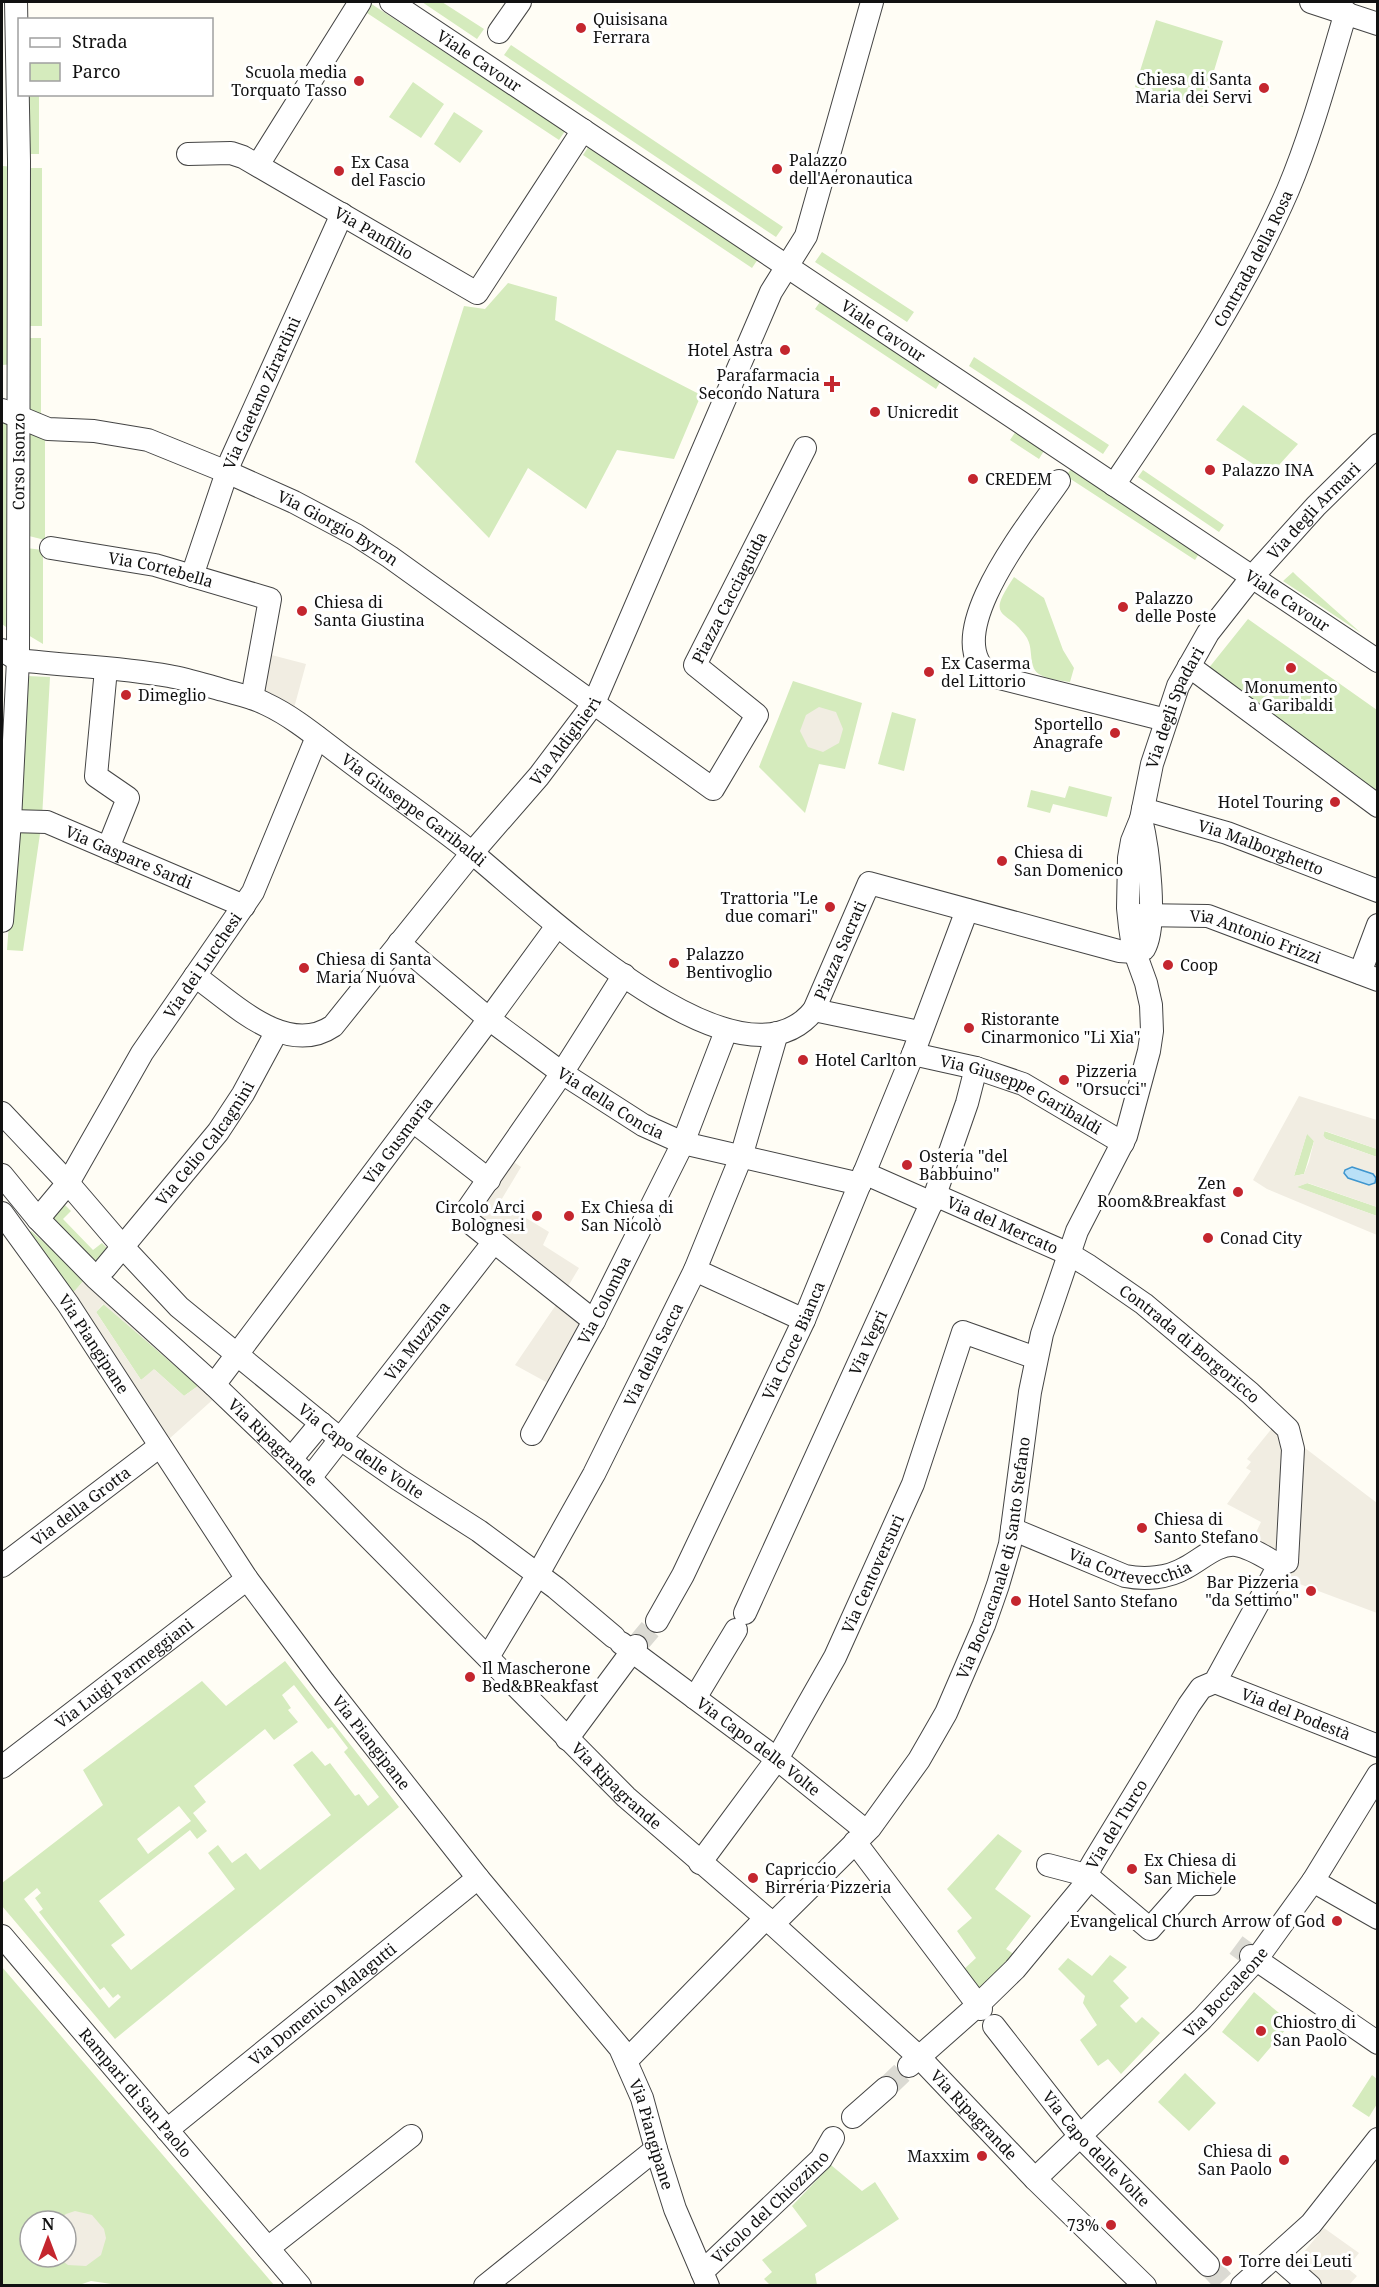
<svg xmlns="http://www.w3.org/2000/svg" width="1379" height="2287" viewBox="0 0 1379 2287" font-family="'Noto Serif',serif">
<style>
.green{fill:#d5ebbd;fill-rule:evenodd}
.plaza{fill:#f1ede2;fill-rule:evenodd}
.water{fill:#b9e0f7;stroke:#3f96cf;stroke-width:1.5}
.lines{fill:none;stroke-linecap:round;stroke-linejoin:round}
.minor-tunnel{stroke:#dbdad3;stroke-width:22;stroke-dasharray:22 11;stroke-linecap:butt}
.minor-casing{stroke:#444;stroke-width:24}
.minor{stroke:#fff;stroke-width:22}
.poi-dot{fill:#c4262e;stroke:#fff;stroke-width:2}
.labels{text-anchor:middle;stroke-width:6;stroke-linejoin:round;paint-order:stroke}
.poi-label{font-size:16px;fill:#111;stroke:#fff;text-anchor:start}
.street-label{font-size:16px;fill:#111;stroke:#fff}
</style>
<rect width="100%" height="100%" fill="#fffdf5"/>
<path class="green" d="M422,2H442L484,29L477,39Z
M370,3L565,131L559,140L364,11Z
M1156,20L1223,41L1203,107L1135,87Z
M511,45L783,227L776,237L504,55Z
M413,82L444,104L421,138L389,117Z
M26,95H39V154H27Z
M454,112L483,131L460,163L434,144Z
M589,146L758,259L752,268L583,155Z
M3,166L14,167L15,364L2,365Z
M26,168H42V326H26Z
M822,252L914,312L907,322L815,262Z
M508,283L557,297L555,320L701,395L674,459L617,450L586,509L528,468L489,538L415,462L464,306L485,309Z
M822,299L942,379L936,389L815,309Z
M29,338H41V413H29Z
M974,357L1109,445L1103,454L969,366Z
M1243,405L1298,444L1270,475L1216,440Z
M2,417L12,423L10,630L2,624Z
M26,427L45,433V540L25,535Z
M1016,431L1045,449L1039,459L1010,440Z
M1071,469L1200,552L1195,560L1066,476Z
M1143,470L1224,525L1219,532L1138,477Z
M26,548L43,550V644L28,635Z
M1293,572L1297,576L1361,633L1283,581Z
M1014,577L1044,598L1063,650L1074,668L1070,682C1059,680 1036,679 1033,666C1030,656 1032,647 1027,638C1007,607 984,622 1014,577Z
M1248,619L1377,710V797L1208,669Z
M27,676L50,677L42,818L19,817Z
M793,681L862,703L845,769L819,764L805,813L759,767Z
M892,712L916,719L904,771L878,764Z
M1069,786L1112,797L1107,817L1053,804L1050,813L1027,807L1031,790L1065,798Z
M16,827H41L23,951L7,950Z
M1324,1131L1377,1149V1157L1326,1139L1323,1137Z
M1307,1133L1314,1141L1304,1174L1294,1176Z
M1321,1152L1332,1154L1325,1162L1323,1177L1314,1171L1315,1162Z
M1307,1183L1377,1207V1216L1296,1187Z
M64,1204L71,1211L63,1219L93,1250L102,1243L110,1251L96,1263L51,1216Z
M31,1231L86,1278L73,1293L30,1232Z
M104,1304L198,1386L184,1396L155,1370L141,1380L96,1312Z
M285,1661L399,1807L115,2039L2,1906V1883L103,1805L83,1770L202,1681L226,1706ZM294,1685L328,1729L332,1727L348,1748L344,1752L379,1797L368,1806L359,1794L355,1796L330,1763L325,1766L312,1751L293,1765L331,1815L260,1870L246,1853L232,1863L218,1845L208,1853L235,1889L131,1970L111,1945L125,1935L99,1901L190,1830L197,1839L207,1831L193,1813L206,1802L194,1786L265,1729L274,1740L298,1722L288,1710L291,1708L282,1695ZM179,1806L191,1821L148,1854L137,1839ZM37,1888L41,1893L35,1898L43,1909L39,1912L100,1990L104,1987L113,1998L118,1994L121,1997L109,2008L24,1899Z
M998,1834L1022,1851L995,1889L1031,1916L1006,1949L1017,1956L982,1994L963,1970L976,1958L957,1931L972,1918L947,1889Z
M1110,1955L1127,1967L1113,1981L1129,1998L1120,2006L1136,2023L1142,2017L1160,2033L1121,2074L1108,2059L1098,2066L1080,2040L1097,2025L1083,2003L1085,1996L1058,1969L1068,1958L1092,1976Z
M2,1967L274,2285L125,2286L91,2281L79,2285H2ZM30,2221H66V2257H30Z
M1254,1992L1291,2023L1258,2062L1222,2032Z
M1185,2073L1216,2103L1189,2131L1158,2102Z
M1372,2075L1377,2079V2104L1369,2117L1352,2106Z
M831,2165L862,2191L875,2182L899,2219L815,2274L817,2285H770L764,2279L772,2272L762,2260L807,2226L792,2206Z"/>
<path class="plaza" d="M260,652L306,664L291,719L265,703Z
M819,707L836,712L843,729L839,743L823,752L808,747L800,731L806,715Z
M1299,1096L1377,1120V1149L1325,1131L1323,1135L1326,1139L1377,1157V1207L1308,1183L1297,1187L1377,1216V1235L1267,1189L1253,1180ZM1307,1134L1314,1141L1309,1162L1304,1174L1294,1176Z
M505,1156L521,1167L500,1202L549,1232L543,1245L579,1268L564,1293L594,1321L557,1388L515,1365L562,1296L468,1208Z
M86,1278L218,1395L169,1439L73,1293ZM103,1304L198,1385V1386L184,1396L154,1369L141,1380L96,1312Z
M1273,1427L1293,1449L1305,1448L1377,1503V1613L1281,1577L1248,1549L1261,1522L1227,1504L1251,1471L1246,1468L1251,1462L1247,1459Z
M75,2211L92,2215L104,2229L106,2238L101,2255L86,2266L68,2265L57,2257H66V2221H57L66,2214Z
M1324,2228L1359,2253L1347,2268L1357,2276L1349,2285H1310L1300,2277L1303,2253Z"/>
<path class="water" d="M1352,1167L1373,1174L1376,1178L1375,1183L1369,1185L1348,1178L1344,1173L1345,1170Z"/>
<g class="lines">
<path class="minor-tunnel" d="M636,1646L657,1621
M1236,1945L1251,1956
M886,2088L909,2066
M1208,2265L1224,2282"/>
<g class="minor-casing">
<g id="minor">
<path id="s1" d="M391,2L1378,661"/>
<path d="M1311,2L1378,24"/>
<path d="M499,32L520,2"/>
<path id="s2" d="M188,154L231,153L243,157L477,293L583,130"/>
<path d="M258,165L360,2"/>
<path id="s3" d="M2,410L48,429L94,431L148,440L227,472L294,502L356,535L390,557L713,789L757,715L695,665L805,448"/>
<path d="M1059,481C1034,518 933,640 992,676L1166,720"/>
<path id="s4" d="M1114,485C1178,390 1242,296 1288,190C1312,133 1328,72 1346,12"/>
<path id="s5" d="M51,548L155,565L270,599L252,698"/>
<path id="s6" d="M192,576L231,460L342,214"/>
<path id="s7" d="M2,650L18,660C68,666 119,667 169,676C187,679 205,685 223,690C237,694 253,697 266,704C296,718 323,742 349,761C390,792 432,821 471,852C532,901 739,1105 814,1010L869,883L1119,951L1134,952L1144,949C1158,926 1148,847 1141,819"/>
<path d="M1189,666L1378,806"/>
<path d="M106,669L96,776L128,798L108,848"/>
<path id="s8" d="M1143,809L1227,833L1378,891"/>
<path id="s9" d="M10,821L47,822L244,906"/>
<path id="s10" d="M1136,915L1208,916L1378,980"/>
<path id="s11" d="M2,921L10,821L18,660L19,161L16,2"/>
<path id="s12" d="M399,943L489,1019L562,1073L643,1125L683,1143L860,1184"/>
<path d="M1360,973L1378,925"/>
<path id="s13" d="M195,976C232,1002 286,1058 333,1026L472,853L539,776L594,703L771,292L806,236L872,2"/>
<path d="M814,1010L919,1032"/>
<path id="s14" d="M913,1054L976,1068L1023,1084L1123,1143"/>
<path id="s15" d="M2,1113L68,1183L122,1246L179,1307L339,1438L398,1479L479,1531L556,1588L614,1637"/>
<path d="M413,1121L489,1180"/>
<path d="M864,1173L932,1203"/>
<path id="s16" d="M2,1175L38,1219L96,1278L214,1385L291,1459L626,1797L766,1918L919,2057L1035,2179L1145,2286"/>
<path id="s17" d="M935,1195L1069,1254L1089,1266L1144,1304L1250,1393L1288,1429L1293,1449L1287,1562L1279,1565"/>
<path id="s18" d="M2,1213L68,1304L247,1579L324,1682L478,1878L620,2048L642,2098L656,2149L675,2209L708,2286"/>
<path id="s19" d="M38,1219L68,1183L142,1053L253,892L317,737"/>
<path id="s20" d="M105,1268L218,1132L243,1094L277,1031"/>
<path d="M695,1270L804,1320"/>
<path d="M594,1321L473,1225L465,1218V1213L562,1073L624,975"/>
<path id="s21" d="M214,1385L489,1019L557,926"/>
<path id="s22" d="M532,1434L594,1321L683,1143L726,1031"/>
<path d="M291,1459L321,1423"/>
<path id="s23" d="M310,1478L493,1243"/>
<path id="s24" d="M1012,1529L1125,1576C1145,1580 1168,1578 1185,1568C1201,1560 1217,1543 1236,1545C1251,1547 1266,1558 1279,1565"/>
<path id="s25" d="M2,1566L160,1446"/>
<path id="s26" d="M745,1613L935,1195L967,1103L976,1068"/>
<path id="s27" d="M657,1621L683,1575L804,1320L913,1054L967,910"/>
<path id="s28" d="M621,1643L777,1759L866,1831"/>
<path id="s29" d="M488,1657L538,1574L594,1474L695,1270L741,1157L777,1033"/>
<path id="s30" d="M1215,1682L1378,1746"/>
<path d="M695,1698L736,1630"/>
<path d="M567,1739L636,1646"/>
<path id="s31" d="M2,1767L247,1579"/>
<path d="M855,1842L981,2009"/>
<path id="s32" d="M700,1863L777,1759L835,1657L913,1484L963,1332L1036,1358"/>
<path d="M1048,1865L1086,1875L1150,1929L1187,1887L1194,1884H1210"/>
<path d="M1313,1881L1378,1918"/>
<path id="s33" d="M773,1924L870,1828L919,1760L946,1713L984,1625L998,1585L1010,1544L1030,1392L1042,1334L1077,1231L1126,1136L1149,1051L1152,1031L1151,1005L1146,983L1133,947L1130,927L1128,908L1129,858L1132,841L1141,819L1152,764L1178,686L1208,633L1252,577L1316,506L1378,445"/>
<path id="s34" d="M2,1936L300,2286"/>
<path d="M1251,1956L1378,2043"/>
<path id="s35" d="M994,2026L1080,2136L1208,2265"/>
<path d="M627,2060L766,1918"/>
<path id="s36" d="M909,2066L978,2005L1015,1969L1083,1887L1086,1875L1094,1861L1189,1705L1201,1688L1215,1682L1279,1565"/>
<path d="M853,2117L886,2088"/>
<path id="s37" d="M167,2130L478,1878"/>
<path id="s38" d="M1035,2179L1202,2019L1256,1960L1313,1881L1378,1775"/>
<path d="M268,2248L411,2136"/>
<path d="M1276,2256L1310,2286"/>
<path id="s39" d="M702,2272L821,2159L833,2138"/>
<path d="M485,2286L656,2149"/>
<path d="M1242,2286L1311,2224L1378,2139"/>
</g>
</g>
<use href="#minor" class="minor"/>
</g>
<g class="poi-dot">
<circle cx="581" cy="28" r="6"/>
<circle cx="359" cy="81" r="6"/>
<circle cx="1264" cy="88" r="6"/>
<circle cx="777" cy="169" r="6"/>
<circle cx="339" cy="171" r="6"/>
<circle cx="785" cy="350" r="6"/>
<path d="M829 375h6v6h6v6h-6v6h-6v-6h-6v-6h6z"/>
<circle cx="875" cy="412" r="6"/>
<circle cx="1210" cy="470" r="6"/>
<circle cx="973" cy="479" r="6"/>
<circle cx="1123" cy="607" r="6"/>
<circle cx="302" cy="611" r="6"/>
<circle cx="1291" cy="668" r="6"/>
<circle cx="929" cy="672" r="6"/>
<circle cx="126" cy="695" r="6"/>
<circle cx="1115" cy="733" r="6"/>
<circle cx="1335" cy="802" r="6"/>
<circle cx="1002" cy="861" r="6"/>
<circle cx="830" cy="907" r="6"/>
<circle cx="674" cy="963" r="6"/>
<circle cx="1168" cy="965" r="6"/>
<circle cx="304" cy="968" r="6"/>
<circle cx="969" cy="1028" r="6"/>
<circle cx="803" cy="1060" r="6"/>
<circle cx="1064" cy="1080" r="6"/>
<circle cx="907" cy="1165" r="6"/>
<circle cx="1238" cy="1192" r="6"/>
<circle cx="537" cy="1216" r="6"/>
<circle cx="569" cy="1216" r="6"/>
<circle cx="1208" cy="1238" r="6"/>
<circle cx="1142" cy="1528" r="6"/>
<circle cx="1311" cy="1591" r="6"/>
<circle cx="1016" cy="1601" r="6"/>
<circle cx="470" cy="1677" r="6"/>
<circle cx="1132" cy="1869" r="6"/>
<circle cx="753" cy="1878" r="6"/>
<circle cx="1337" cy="1921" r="6"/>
<circle cx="1261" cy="2031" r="6"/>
<circle cx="982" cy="2156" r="6"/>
<circle cx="1284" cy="2160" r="6"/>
<circle cx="1111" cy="2225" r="6"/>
<circle cx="1227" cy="2261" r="6"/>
</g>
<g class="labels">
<g class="poi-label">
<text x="593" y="25">Quisisana<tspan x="593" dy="18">Ferrara</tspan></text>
<text x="347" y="78" text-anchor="end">Scuola media<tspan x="347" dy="18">Torquato Tasso</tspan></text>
<text x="1252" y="85" text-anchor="end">Chiesa di Santa<tspan x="1252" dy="18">Maria dei Servi</tspan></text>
<text x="789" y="166">Palazzo<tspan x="789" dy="18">dell'Aeronautica</tspan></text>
<text x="351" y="168">Ex Casa<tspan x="351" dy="18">del Fascio</tspan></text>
<text x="773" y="356" text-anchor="end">Hotel Astra</text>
<text x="820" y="381" text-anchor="end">Parafarmacia<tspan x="820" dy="18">Secondo Natura</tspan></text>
<text x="887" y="418">Unicredit</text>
<text x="1222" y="476">Palazzo INA</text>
<text x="985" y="485">CREDEM</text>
<text x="1135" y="604">Palazzo<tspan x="1135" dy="18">delle Poste</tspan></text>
<text x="314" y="608">Chiesa di<tspan x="314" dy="18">Santa Giustina</tspan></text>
<text x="941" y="669">Ex Caserma<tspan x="941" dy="18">del Littorio</tspan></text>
<text x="1291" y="693" text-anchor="middle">Monumento<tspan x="1291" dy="18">a Garibaldi</tspan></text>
<text x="138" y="701">Dimeglio</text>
<text x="1103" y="730" text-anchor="end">Sportello<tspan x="1103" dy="18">Anagrafe</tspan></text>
<text x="1323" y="808" text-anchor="end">Hotel Touring</text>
<text x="1014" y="858">Chiesa di<tspan x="1014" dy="18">San Domenico</tspan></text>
<text x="818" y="904" text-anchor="end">Trattoria "Le<tspan x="818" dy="18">due comari"</tspan></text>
<text x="686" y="960">Palazzo<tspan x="686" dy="18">Bentivoglio</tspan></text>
<text x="316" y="965">Chiesa di Santa<tspan x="316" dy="18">Maria Nuova</tspan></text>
<text x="1180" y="971">Coop</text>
<text x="981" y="1025">Ristorante<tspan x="981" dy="18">Cinarmonico "Li Xia"</tspan></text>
<text x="815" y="1066">Hotel Carlton</text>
<text x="1076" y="1077">Pizzeria<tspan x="1076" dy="18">"Orsucci"</tspan></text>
<text x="919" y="1162">Osteria "del<tspan x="919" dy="18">Babbuino"</tspan></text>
<text x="1226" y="1189" text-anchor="end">Zen<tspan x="1226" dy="18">Room&amp;Breakfast</tspan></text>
<text x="525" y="1213" text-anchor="end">Circolo Arci<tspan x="525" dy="18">Bolognesi</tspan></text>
<text x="581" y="1213">Ex Chiesa di<tspan x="581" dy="18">San Nicolò</tspan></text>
<text x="1220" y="1244">Conad City</text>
<text x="1154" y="1525">Chiesa di<tspan x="1154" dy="18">Santo Stefano</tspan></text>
<text x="1299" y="1588" text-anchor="end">Bar Pizzeria<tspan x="1299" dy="18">"da Settimo"</tspan></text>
<text x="1028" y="1607">Hotel Santo Stefano</text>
<text x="482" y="1674">Il Mascherone<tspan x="482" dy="18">Bed&amp;BReakfast</tspan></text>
<text x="1144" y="1866">Ex Chiesa di<tspan x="1144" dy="18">San Michele</tspan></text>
<text x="765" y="1875">Capriccio<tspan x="765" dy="18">Birreria Pizzeria</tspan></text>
<text x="1325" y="1927" text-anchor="end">Evangelical Church Arrow of God</text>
<text x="1273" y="2028">Chiostro di<tspan x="1273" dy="18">San Paolo</tspan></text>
<text x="1272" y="2157" text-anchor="end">Chiesa di<tspan x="1272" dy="18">San Paolo</tspan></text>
<text x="970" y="2162" text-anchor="end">Maxxim</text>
<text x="1099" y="2231" text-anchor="end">73%</text>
<text x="1239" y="2267">Torre dei Leuti</text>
</g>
<g class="street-label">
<text dy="6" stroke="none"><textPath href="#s1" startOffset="106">Viale Cavour</textPath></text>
<text dy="6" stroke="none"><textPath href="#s2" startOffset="207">Via Panfilio</textPath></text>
<text dy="6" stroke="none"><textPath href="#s4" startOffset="266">Contrada della Rosa</textPath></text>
<text dy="6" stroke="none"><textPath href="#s1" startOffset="592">Viale Cavour</textPath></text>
<text dy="6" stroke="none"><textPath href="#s6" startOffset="196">Via Gaetano Zirardini</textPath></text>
<text dy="6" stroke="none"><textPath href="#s11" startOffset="460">Corso Isonzo</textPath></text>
<text dy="6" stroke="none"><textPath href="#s33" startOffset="1570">Via degli Armari</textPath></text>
<text dy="6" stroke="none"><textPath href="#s3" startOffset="360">Via Giorgio Byron</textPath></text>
<text dy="6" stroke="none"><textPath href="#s5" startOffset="112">Via Cortebella</textPath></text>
<text dy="6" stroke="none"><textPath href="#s3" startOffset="1059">Piazza Cacciaguida</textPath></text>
<text dy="6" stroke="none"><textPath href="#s1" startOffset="1078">Viale Cavour</textPath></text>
<text dy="6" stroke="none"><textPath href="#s33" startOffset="1326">Via degli Spadari</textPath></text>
<text dy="6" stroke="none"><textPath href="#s13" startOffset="525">Via Aldighieri</textPath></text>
<text dy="6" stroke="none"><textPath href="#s7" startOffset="454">Via Giuseppe Garibaldi</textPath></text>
<text dy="6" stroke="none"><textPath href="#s8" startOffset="124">Via Malborghetto</textPath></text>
<text dy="6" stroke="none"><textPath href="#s9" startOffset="126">Via Gaspare Sardi</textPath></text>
<text dy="6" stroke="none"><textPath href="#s10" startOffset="123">Via Antonio Frizzi</textPath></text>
<text dy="6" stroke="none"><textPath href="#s7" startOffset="999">Piazza Sacrati</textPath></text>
<text dy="6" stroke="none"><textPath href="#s19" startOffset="303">Via dei Lucchesi</textPath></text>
<text dy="6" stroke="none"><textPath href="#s14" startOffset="116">Via Giuseppe Garibaldi</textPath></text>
<text dy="6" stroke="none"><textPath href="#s12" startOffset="266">Via della Concia</textPath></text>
<text dy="6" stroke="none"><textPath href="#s21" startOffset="306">Via Gusmaria</textPath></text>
<text dy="6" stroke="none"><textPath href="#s20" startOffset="160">Via Celio Calcagnini</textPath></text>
<text dy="6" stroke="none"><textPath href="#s17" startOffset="74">Via del Mercato</textPath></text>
<text dy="6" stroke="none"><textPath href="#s22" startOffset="152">Via Colomba</textPath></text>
<text dy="6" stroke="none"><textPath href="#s23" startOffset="174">Via Muzzina</textPath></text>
<text dy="6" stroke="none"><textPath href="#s27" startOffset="312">Via Croce Bianca</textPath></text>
<text dy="6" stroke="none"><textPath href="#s26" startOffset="297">Via Vegri</textPath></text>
<text dy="6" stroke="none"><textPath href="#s17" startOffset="297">Contrada di Borgoricco</textPath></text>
<text dy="6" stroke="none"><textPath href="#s18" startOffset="160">Via Piangipane</textPath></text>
<text dy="6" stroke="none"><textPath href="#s29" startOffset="345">Via della Sacca</textPath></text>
<text dy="6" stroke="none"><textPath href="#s16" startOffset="381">Via Ripagrande</textPath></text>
<text dy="6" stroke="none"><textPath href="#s15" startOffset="495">Via Capo delle Volte</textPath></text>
<text dy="6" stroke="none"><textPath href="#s25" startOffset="99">Via della Grotta</textPath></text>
<text dy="6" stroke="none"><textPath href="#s24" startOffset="126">Via Cortevecchia</textPath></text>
<text dy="6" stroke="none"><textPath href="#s33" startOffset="438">Via Boccacanale di Santo Stefano</textPath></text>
<text dy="6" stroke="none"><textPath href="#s32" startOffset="338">Via Centoversuri</textPath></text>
<text dy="6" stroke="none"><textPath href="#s31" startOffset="154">Via Luigi Parmeggiani</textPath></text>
<text dy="6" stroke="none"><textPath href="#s30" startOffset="87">Via del Podestà</textPath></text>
<text dy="6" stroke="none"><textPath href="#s18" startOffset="646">Via Piangipane</textPath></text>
<text dy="6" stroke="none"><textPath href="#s28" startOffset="172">Via Capo delle Volte</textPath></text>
<text dy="6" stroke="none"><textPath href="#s16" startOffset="867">Via Ripagrande</textPath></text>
<text dy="6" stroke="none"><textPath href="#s36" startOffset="322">Via del Turco</textPath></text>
<text dy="6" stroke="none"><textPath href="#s38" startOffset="267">Via Boccaleone</textPath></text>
<text dy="6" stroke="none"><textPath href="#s37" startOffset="200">Via Domenico Malagutti</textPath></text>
<text dy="6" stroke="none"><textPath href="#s34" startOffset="206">Rampari di San Paolo</textPath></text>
<text dy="6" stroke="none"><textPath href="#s16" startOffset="1353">Via Ripagrande</textPath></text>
<text dy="6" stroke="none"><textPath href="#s18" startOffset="1132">Via Piangipane</textPath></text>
<text dy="6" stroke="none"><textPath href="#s35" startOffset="160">Via Capo delle Volte</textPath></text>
<text dy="6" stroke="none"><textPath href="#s39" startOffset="94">Vicolo del Chiozzino</textPath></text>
</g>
</g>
<rect width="1379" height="2287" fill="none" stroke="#111111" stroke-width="6"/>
<rect x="18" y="18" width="195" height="78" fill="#ffffff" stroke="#a0a0a0" stroke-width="1.5"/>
<rect x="30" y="38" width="30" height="9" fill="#ffffff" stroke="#a0a0a0" stroke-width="1.5"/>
<text x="72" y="48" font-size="18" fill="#111111">Strada</text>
<rect x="30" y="63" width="30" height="18" fill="#d5ebbd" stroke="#a0a0a0" stroke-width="1.5"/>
<text x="72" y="78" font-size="18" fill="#111111">Parco</text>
<g transform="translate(48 2239)"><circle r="28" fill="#ffffff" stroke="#a0a0a0" stroke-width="1.5"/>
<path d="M0-4.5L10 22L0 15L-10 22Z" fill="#c4262e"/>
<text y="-9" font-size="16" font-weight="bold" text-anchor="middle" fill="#111111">N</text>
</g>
</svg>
